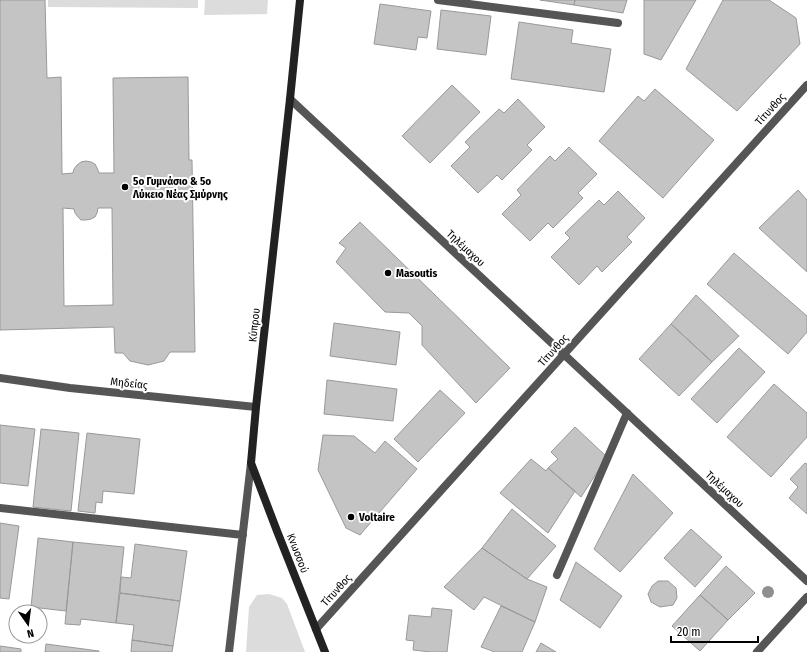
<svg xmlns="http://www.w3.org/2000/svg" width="807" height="652" viewBox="0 0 807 652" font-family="'Fira Sans Condensed',sans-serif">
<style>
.green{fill:#dcdcdc}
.building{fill:#c4c4c4;stroke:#999;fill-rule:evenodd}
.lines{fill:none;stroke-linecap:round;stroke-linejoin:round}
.lane{stroke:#555;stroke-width:8}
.street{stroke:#555;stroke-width:8}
.secondary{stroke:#222;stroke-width:8}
.tree{fill:#8f8f8f}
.poi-dot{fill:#000;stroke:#fff;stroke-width:1.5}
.labels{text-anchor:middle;stroke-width:4;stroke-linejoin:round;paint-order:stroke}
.street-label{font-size:11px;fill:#000;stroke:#fff}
.poi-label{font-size:11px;font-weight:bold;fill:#000;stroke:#fff;text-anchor:start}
</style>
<rect width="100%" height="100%" fill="#fff"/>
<path class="green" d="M48,0H198V8L48,7Z
M205,0H268L267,14L204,15Z
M269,594L282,598L287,604L305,652H246L249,607L257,595Z"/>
<path class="building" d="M0,0H45L47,78L61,77L62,174L73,173L74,169L77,165L81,162L86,161L91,162L95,164L97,168L99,173H114L113,78L188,77L189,160H192L195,352H170L164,361L148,365L130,361L123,353H115L114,327L0,330ZM63,208L74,209L75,213L78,217L81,220H86L91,219L95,217L97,213L98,208H112L113,305L64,306Z
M540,0H575L574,5Z
M575,0H627L623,13L574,5Z
M644,0H696L661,60L644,54Z
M723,0H769L796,18L800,44L737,111L686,69Z
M380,4L431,11L427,38L418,37L416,50L374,44Z
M441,10L491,16L486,55L437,49Z
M519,22L573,30L571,43L611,49L604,92L511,79Z
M452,85L480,112L430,163L402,136Z
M655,89L714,140L663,198L599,141L638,96L644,101Z
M518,99L545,127L527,145L532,150L502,180L497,175L478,193L451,166L470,147L465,142L499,109L504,113Z
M569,147L597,174L578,193L583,198L553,228L548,223L530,241L502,214L521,195L517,190L550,156L555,161Z
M798,190L807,200V272L759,228Z
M618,191L645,218L627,237L632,242L602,272L597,266L579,285L551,257L570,238L565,233L599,200L604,205Z
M360,222L510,368L476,403L422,345V326L409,313L385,312L336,262L346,248L339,243Z
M734,253L807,316V332L788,354L707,284Z
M696,295L739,336L712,362L671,324Z
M334,323L400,332L396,365L330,356Z
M671,324L712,362L679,396L639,359Z
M739,348L765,372L717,423L691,399Z
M327,380L397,389L393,421L324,414Z
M774,384L807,413V437L771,477L727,437Z
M440,390L465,413L418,462L394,439Z
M0,425L35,429L28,486L0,483Z
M575,427L607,457L581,497L548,468L558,459L551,452Z
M41,429L79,433L71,511L33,507Z
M87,433L140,439L134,494L103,491L102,503L96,502L95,513L78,511Z
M323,435L354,436L375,453L385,441L417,469L360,535L346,528L318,470Z
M531,459L546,471L548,468L575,491L548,533L500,493Z
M805,463L807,464V514L789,498L798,487L790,479Z
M633,474L673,513L620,572L594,549Z
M512,509L556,546L527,579L482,548Z
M0,523L19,526L9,599L0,598Z
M691,529L722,557L695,587L664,558Z
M38,538L73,542L66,611L31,607Z
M73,542L124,547L116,623L81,619L80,625L65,624Z
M135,544L187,551L180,601L120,593L121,577L131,578Z
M482,548L527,579L547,587L535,622L484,597L474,610L444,587Z
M576,562L622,596L600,628L560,600Z
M726,566L755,593L728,620L700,595Z
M658,581H668L676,588L677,598L673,605L660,607L651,602L648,594L652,586Z
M120,593L180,601L173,646L132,640L134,625L116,623Z
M700,595L728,620L700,651L672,626Z
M501,606L535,622L522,652H495L481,647Z
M432,608L452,610L447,652H431L413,650L414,641L406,640L409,615L431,617Z
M132,640L173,646L172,652H131Z
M541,643L556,652H536Z
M46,644L99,651V652H45Z
M0,646L21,649V652H0Z"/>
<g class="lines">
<path class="lane" d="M557,575L627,413"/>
<path class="street" d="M438,0L618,23
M290,99L807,581
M0,378L70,388L256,407
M0,508L243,535
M316,629L807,85
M229,652L251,463
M757,652L807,597"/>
<path class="secondary" d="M300,0L290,99L256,407L251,463L277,531L325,652"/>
</g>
<circle class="tree" cx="768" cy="592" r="6"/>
<g class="poi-dot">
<circle cx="125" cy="187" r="4"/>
<circle cx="388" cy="273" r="4"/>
<circle cx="351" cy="517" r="4"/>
</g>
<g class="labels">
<g class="street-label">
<text transform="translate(770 109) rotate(-48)" y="4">Τίτυνθος</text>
<text transform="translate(466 248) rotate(43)" y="4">Τηλέμαχου</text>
<text transform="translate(254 325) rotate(-84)" y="4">Κύπρου</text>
<text transform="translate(553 350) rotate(-48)" y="4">Τίτυνθος</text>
<text transform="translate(129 383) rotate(6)" y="4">Μηδείας</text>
<text transform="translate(725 489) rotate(43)" y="4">Τηλέμαχου</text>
<text transform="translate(298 553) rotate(69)" y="4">Κνωσσού</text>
<text transform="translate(336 590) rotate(-48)" y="4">Τίτυνθος</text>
</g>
<g class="poi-label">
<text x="133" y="185">5ο Γυμνάσιο &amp; 5ο<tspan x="133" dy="13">Λύκειο Νέας Σμύρνης</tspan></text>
<text x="396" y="277">Masoutis</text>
<text x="359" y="521">Voltaire</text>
</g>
</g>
<g transform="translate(28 624) rotate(166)"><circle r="19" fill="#ffffff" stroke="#999999"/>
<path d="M0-3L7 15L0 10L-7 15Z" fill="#000000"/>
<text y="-6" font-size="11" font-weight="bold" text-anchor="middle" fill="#000000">N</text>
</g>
<path d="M671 636v6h87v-6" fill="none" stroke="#000000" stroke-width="2"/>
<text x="677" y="636" font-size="12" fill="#000000" stroke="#ffffff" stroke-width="3" paint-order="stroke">20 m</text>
</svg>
